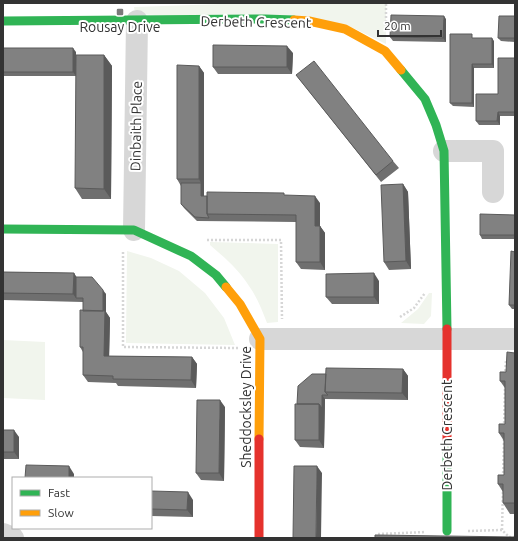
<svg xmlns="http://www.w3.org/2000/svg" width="518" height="541" viewBox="0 0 518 541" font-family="Ubuntu,sans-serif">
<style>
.green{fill:#f1f5ed}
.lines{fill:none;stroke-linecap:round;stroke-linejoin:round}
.path{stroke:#d6d6d6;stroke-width:2.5;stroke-dasharray:2 2;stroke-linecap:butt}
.street{stroke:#d7d7d7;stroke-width:22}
.fast{stroke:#30b455;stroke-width:9}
.slow{stroke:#ff9f0a;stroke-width:9}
.jam{stroke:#e5322d;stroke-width:9}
.wall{fill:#6f6f6f}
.shaded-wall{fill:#5a5a5a}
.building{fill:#818181;stroke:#5a5a5a}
.poi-dot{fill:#7a7a7a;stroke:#fff;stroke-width:1.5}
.labels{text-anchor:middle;stroke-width:4;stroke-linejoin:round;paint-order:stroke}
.street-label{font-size:14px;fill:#333;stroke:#fff}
.poi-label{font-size:14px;fill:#333;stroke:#fff}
</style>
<rect width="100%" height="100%" fill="#fff"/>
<path class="green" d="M251,3H386V44L345,24L135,14L134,7Z
M210,242L278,244V322L267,323C262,310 257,297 249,286C239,270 224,257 210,245Z
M127,251L151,258L179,271L205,293L224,318L235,345L126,343Z
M429,293H432L431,316L424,324L401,323L418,309Z
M3,340L45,342V400L3,398Z"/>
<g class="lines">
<path class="path" d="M386,26V3
M207,240H281L282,319
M123,252V347L239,348
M400,317L414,308L425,293
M505,375L506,360
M504,427L505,386
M503,477L504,438
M502,530L503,488
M468,531L502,530L509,537H515
M378,538V534L425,532"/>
<path class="street" d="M444,151H493V192
M134,230L137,21
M260,339H515
M3,534L13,538"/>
<path class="fast" d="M3,21L265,19L294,20
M401,70L425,99L436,125L444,151L447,329
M3,229L134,230L191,256L216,275L226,287
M447,442V531"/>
<path class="slow" d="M294,20L309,21L345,29L385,51L401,70
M226,287L240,304L260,339L259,439"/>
<path class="jam" d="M447,329V442
M259,538V439"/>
</g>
<path class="wall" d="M515,16V42L501,41L498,38Z
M446,19V42L393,41L390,37Z
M474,38L494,41V68H474V107L453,106L450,103Z
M3,48L76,52V76H3Z
M293,53L292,74H218L213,67Z
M104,55L112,66L111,199H82L75,188Z
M515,58V116H500V125H479L476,121L498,94Z
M199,66L204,73V196L285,195L320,203V226L325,233V270L301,269L296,262V222L197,221L184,208L181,204V186L177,179Z
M296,75L393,161L399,168L381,182Z
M403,184L408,192L411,269L389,270L384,262Z
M515,215V239H482L480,235Z
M515,252V309H512L509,305Z
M3,272L74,273L76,277L106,294V312L110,318L109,356L192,357L197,364L196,388L118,386L116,383L88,382L83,375V352L80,347L83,311V302L3,300Z
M379,281V304H332L326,297Z
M515,353V514H510L503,503V492L498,484L504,475V441L499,433L505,424V388L500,381L506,372Z
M403,369L408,376V400L325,399L324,448L300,447L295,440L297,404L326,374Z
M225,407L224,481L201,480L196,473Z
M3,430L19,437V459H3Z
M151,491L193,500V517L151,516Z"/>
<path class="shaded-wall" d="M444,16L446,19V42L443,38Z
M492,38L494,41V68L492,64Z
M287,46L293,53L292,74L287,67Z
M73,48L76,52V76L73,72Z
M104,55L112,66L111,199L104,189Z
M472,64L474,68V107L472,103Z
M199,66L204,73V200L201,196V183L199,179Z
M498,112L500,116V125L497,121Z
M403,184L408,192L411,269L406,261Z
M315,196L320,203V234L315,226Z
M320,226L325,233V270L320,262Z
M74,273L79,281L76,298L73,294Z
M374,273L379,281V304L374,297Z
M103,290L106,294V312L110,318L109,363L104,356Z
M192,357L197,364L196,388L191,380Z
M403,369L408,376V400L402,393Z
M322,395L325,399L324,448L319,440V404Z
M220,400L225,407L224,481L219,473Z
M14,430L19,437V459L14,452Z
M69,466L74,474V478H69Z
M317,466L322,473L321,538H316Z
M188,492L193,500V517L187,510Z"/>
<path class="building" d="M391,15L444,16L443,38L390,37Z
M499,16H515V38H498Z
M450,34H472V38H492V64H472V103H450Z
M213,45L287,46V67H213Z
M3,48H73V72H3Z
M76,55H104V189L75,188Z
M498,58H515V112H498L497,121H476V94H498Z
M314,61L393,161L376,175L296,75Z
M177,65L199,66V179H177Z
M181,183H201V196H207V214L209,218L195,217L181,204Z
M403,184L406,261L384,262L381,185Z
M207,192L284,193V195L315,196V226H320V262H296V215L207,214Z
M480,214L515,215V235H480Z
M511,251L515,252V305H509Z
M3,272L74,273L73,294L3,293Z
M374,273V297H326V274Z
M76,277H92L103,290V311H83V298H76Z
M80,310L105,311L104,356L192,357L191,380L113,379V376L83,375V347H80Z
M507,352L515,353V503H503V484H498V475H504V433H499V424H505V381H500V372H506Z
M326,368L403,369L402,393L325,392Z
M312,374H326L325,392L328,395H322V408L319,404H297L298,386Z
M197,400H220L219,473H196Z
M295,404H319V440H295Z
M3,430H14V452H3Z
M26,465L69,466V478H25Z
M294,466H317L316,538H293Z
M151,491L188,492L187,510L151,509Z
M375,535L515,537V538H375Z"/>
<rect class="poi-dot" x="116" y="8" width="8" height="8" rx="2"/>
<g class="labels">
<g class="street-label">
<text transform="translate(256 22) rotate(1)" y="5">Derbeth Crescent</text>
<text transform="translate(136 126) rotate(-89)" y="5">Dinbaith Place</text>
<text transform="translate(246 407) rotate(-90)" y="5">Sheddocksley Drive</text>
<text transform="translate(447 435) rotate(-90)" y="5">Derbeth Crescent</text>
</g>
<g class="poi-label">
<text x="120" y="32">Rousay Drive</text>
</g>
</g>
<rect width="518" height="541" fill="none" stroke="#333333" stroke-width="8"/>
<rect x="12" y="477" width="140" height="52" fill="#ffffff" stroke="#adadad"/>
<rect x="20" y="490" width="20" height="6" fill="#30b455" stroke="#adadad"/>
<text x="48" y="497" font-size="12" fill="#333333">Fast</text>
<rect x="20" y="510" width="20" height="6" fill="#ff9f0a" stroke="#adadad"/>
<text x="48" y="517" font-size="12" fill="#333333">Slow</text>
<path d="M378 30v6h63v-6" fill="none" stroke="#333333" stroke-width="2"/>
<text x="384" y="30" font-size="12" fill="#333333" stroke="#ffffff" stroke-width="3" paint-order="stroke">20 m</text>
</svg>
